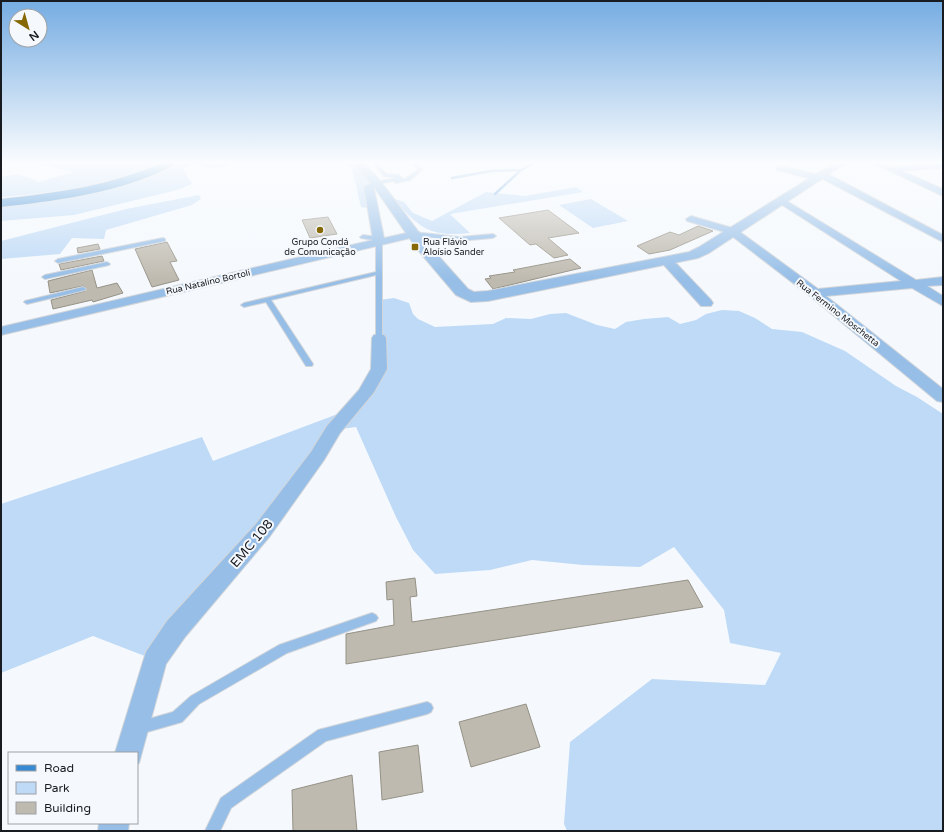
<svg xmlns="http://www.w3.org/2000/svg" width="944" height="832" viewBox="0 0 944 832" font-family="'Varela Round',sans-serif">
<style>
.green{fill:#bfdaf6}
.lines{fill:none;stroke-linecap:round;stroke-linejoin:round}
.stream{stroke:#69a1d8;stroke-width:2.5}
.building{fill:#bfbaaf;stroke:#959186}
.service-casing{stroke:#d2d5d9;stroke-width:2}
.minor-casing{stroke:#d2d5d9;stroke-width:2}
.tertiary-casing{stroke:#d2d5d9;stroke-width:2}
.primary-casing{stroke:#d2d5d9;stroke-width:2}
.service{fill:#96bee7;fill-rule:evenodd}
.minor{fill:#96bee7;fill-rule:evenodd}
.tertiary{fill:#96bee7;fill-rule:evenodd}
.primary{fill:#3889d3;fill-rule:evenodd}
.poi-dot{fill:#866905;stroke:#f5f9fd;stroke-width:1.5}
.labels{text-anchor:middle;stroke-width:4;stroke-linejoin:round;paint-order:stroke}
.far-poi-label{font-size:9px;fill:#181b1f;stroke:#f5f9fd}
.far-street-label{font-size:9px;fill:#181b1f;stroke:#f5f9fd}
.near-street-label{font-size:13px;fill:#181b1f;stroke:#f5f9fd}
</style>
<rect width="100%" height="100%" fill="#f5f9fd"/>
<path class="green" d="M35,163H157C109,186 53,193 1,197V177L18,174L39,182L74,172Z
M180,163H234C228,165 219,169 212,168C199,167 196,159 183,169L192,184L177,190L74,215L1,221V206C62,197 124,191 180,163Z
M343,163H358L376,183L371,185L374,209L361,207L352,168Z
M576,187L583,192L450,214L470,233C427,238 419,226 392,198L404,202L413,213L432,221L486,192L525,196Z
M199,195L201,199L192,205L106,230L104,239L72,238L60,254L1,259V241L126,209Z
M591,199L628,221L593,228L559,205Z
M394,298L409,303L413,314L418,319L435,327L493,324L506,318L531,319L550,314L566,313L597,325L615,329L626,322L644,319L668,317L680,324L696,320L706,314L722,310L739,311L755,318L772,329L802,332L845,351L896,386L917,397L943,414V831H567L564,824L570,742L652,679L765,685L781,653L730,643L724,610L674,547L640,567L583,565L532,560L490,570L435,574L413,550L396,517L356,427L333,430L155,660L93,636L1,673V504L202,437L213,461L351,409L379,369V300Z"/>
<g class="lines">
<path class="stream" d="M452,178L491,171L521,170
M495,194L521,170L534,163"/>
</g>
<path class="building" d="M548,210L579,233L548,238L568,255L554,258L536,244L530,245L499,218Z
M328,217L337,234L310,238L302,220Z
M698,226L713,231L670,250L649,254L637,246L670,232L679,235Z
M167,242L177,261L170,262L179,280L152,287L135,249Z
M98,244L100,249L78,253L77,248Z
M102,256L104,261L61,270L59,264Z
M570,259L581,268L493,289L485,279L491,278L489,276L515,272L513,270Z
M92,270L97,288L117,283L123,293L93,302L92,300L53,309L51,300L85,291L87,289L83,286L50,293L48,281Z
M415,578L417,596L410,597L412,622L688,580L703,607L346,664V634L394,625L393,599L387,600L386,582Z
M526,704L540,747L471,767L459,722Z
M418,745L423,792L382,800L379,752Z
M352,775L357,831H293L292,790Z"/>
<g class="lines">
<g class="service-casing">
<path id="service" d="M373,163H377L386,174L399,175L403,179L406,178L418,170L412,163H416L422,170L410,180L396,183L394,181L376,184H374V182L398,178L384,176Z
M415,232L459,237L493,234L496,236L493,238L459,241L413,235L412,234Z
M363,235L379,237L382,239L379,240L382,242V338L379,340L376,338V275L271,300L313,364L312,366H306L266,302L244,307L241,305L244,303L376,272V242L379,241L361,238L360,237Z
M163,238L165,239V241L58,263L55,261L58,259Z
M107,262L110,264L109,265L45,279L42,277L45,275Z
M83,287L86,289L85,290L27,304L24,302L25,301Z
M372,613L376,615L378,618L376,621L287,653L199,704L182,722L140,734L135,733L134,728L135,723L173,712L191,696L279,645Z
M427,702L431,704L433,708L431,712L427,714L326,741L231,808L220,831H205L221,798L318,730Z"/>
</g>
<g class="minor-casing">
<path id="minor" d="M873,163H884L892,167L943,163V168L902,171L943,189V196Z
M780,165L819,175L820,173H826L943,235V242L823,179L819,181L777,170L776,168Z
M376,180L381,183L374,188L384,238L415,231L419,232L420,234L419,236L1,335V327L373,240L364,187Z
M782,198L916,280L943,277V285L927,286L943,296V306L912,288L826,296L943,389V402L937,401L810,296L728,233L687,221L686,219L691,216L736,229L818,289L901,281L779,203L777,201Z
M667,257L671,258L711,300L713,303L711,306H701L663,264L661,261L663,258Z
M379,334L384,335L386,338L387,369L374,392L340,433L324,460L270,536L185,637L166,664L139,763L137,764V753H115L146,652L167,621L256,524L311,452L327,426L359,390L371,369L372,338L374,335Z
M99,823H129L128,831H98Z"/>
</g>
<g class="tertiary-casing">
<path id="tertiary" d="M353,163H364L382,183L427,243L468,289L474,292L488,291L689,252L699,247L834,163H846L709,253L698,258L488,301L471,302L456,295L417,249L374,187Z"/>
</g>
<g class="primary-casing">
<path id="primary" d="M161,163H175C172,168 165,169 160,172C110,194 54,201 1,207V199C56,193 110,186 161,163Z"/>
</g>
<use href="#service" class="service"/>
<use href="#minor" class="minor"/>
<use href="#tertiary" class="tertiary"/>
<use href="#primary" class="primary"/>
</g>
<linearGradient id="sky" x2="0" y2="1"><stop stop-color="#75ace2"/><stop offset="0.58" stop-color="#fafcfe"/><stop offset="1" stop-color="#fafcfe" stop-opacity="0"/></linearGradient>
<rect width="944" height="280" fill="url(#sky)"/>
<g class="poi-dot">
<circle cx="320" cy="230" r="4"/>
<rect x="411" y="243" width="8" height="8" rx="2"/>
</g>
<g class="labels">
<g class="far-poi-label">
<text x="320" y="245">Grupo Condá<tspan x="320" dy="10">de Comunicação</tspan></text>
<text x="423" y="245" text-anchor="start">Rua Flávio<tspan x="423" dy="10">Aloísio Sander</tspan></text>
</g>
<g class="far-street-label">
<text transform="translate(208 282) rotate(-13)" y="3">Rua Natalino Bortoli</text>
<text transform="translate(838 313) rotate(38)" y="3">Rua Fermino Moschetta</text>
</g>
<g class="near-street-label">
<text transform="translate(251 543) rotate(-50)" y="5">EMC 108</text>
</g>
</g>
<rect width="944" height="832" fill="none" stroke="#181b1f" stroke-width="4"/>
<rect x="8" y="752" width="130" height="72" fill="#f5f9fd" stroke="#9da0a4"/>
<rect x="16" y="765" width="20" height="6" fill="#3889d3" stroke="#9da0a4"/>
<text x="44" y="772" font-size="12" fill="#181b1f">Road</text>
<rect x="16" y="782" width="20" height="12" fill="#bfdaf6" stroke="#9da0a4"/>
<text x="44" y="792" font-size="12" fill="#181b1f">Park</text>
<rect x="16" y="802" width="20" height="12" fill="#bfbaaf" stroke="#9da0a4"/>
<text x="44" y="812" font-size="12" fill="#181b1f">Building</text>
<g transform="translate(28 28) rotate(143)"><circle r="19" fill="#f5f9fd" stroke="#9da0a4"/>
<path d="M0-3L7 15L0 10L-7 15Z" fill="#866905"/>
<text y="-6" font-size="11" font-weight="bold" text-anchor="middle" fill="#181b1f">N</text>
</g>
</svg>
